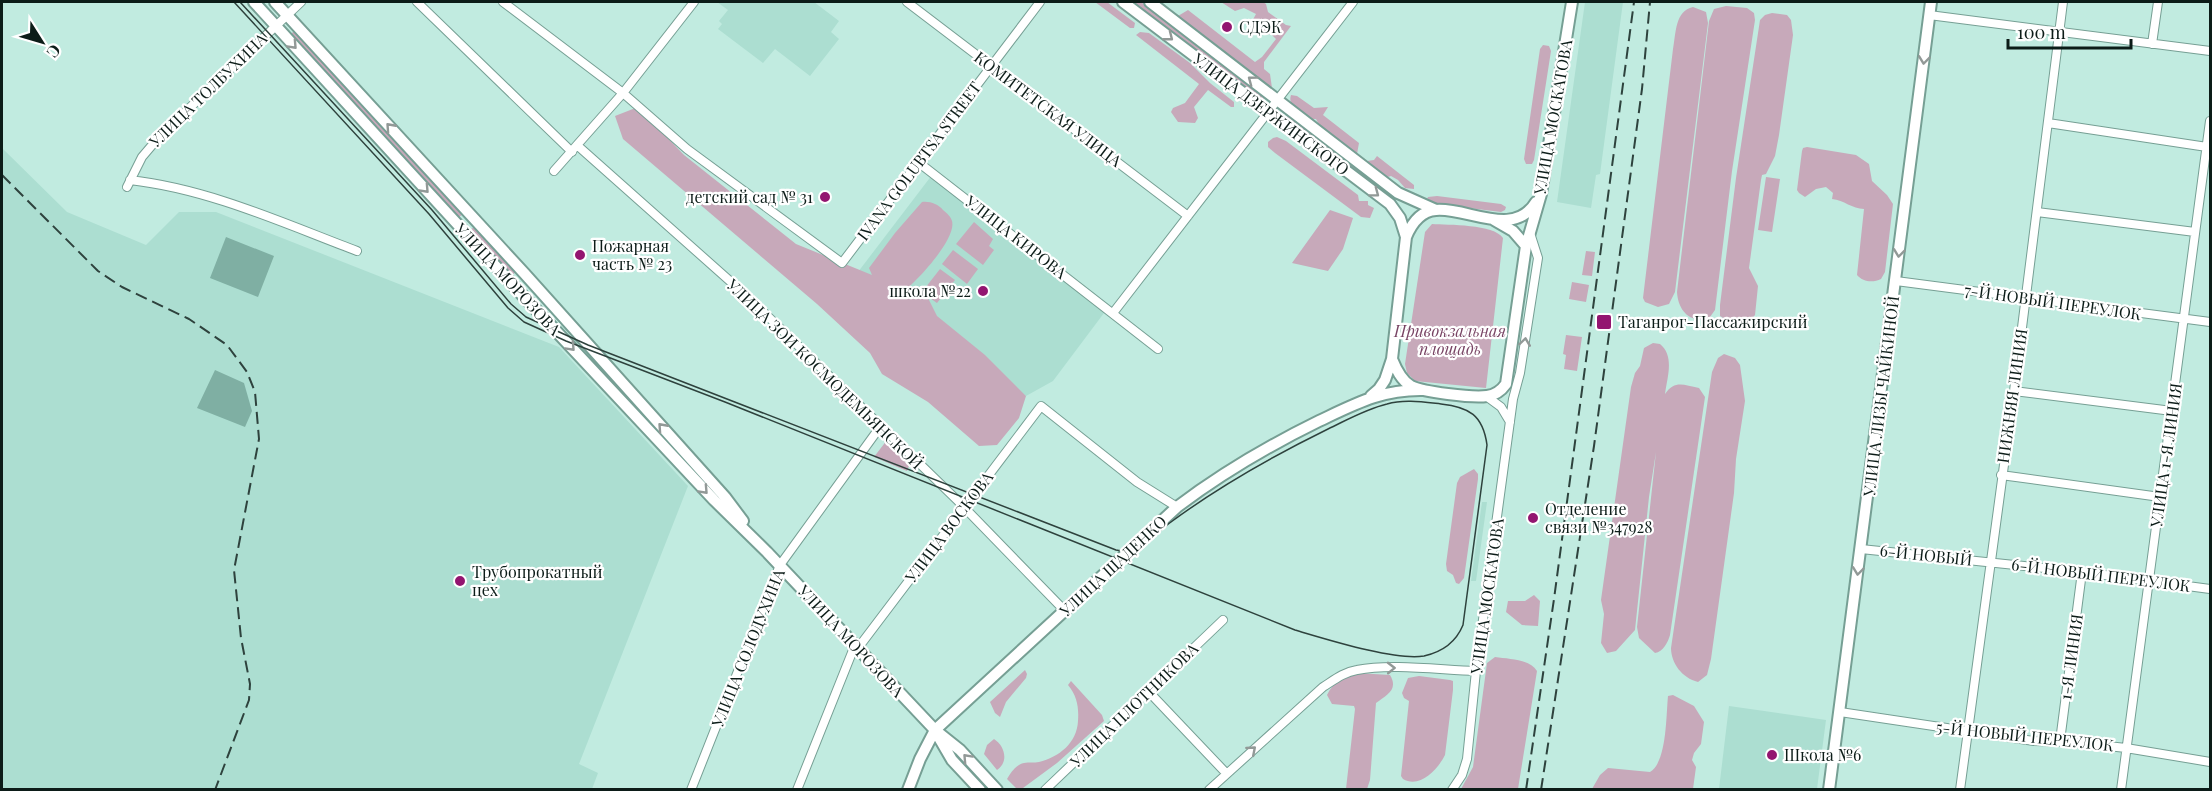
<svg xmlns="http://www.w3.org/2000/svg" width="2212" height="791" viewBox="0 0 2212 791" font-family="'Playfair Display',serif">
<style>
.built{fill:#acded1}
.green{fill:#c7a9ba}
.water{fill:#7fafa3}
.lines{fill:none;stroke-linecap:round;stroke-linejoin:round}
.street-casing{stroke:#769f94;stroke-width:10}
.secondary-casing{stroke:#769f94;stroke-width:14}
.street{stroke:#fff;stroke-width:8}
.secondary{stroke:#fff;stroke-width:10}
.tram{stroke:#2e423d;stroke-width:1.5}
.rail{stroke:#2e423d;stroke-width:2;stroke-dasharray:12 6;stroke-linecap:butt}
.oneway{stroke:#929997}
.poi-dot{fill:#931570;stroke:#fff;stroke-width:2}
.labels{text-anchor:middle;stroke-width:4.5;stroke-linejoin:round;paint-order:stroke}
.poi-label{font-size:16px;fill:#0c1c18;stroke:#fff;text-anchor:start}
.street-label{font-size:16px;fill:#0c1c18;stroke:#fff}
.park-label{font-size:16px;font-style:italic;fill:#784464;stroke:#fff}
</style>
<rect width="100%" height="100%" fill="#c1ebe0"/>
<path class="built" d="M717,2H814L839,21L831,32L839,39L810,76L775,49L763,63L718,29L722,24L719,21L728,10Z
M1585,2H1623L1600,174L1596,175L1591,208L1557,202Z
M2,148L67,212L146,245L179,212H216L559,347L688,486L579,764L598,773L592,789H2Z
M932,175L1107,309L1053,381L1026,396L858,272Z
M1482,502H1487L1476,581H1471Z
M1729,706L1826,720L1817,789H1719Z"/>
<path class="green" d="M1095,2H1107L1135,23L1134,28H1130Z
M1132,2H1141L1265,95L1264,99L1261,101Z
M1221,2H1263L1266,4L1268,12L1286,25L1291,26L1264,62V69L1270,74L1272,88L1178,16L1188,10L1255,62L1262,57L1276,39L1271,34L1263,35L1250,25L1256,14L1244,8L1235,11Z
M1726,6L1747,8L1754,13L1755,20L1732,171L1715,310L1710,317C1691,325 1678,311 1677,292L1709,21L1714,9Z
M1693,7L1706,12L1708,23L1675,292L1669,304L1658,307L1645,302L1643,298L1673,49C1676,33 1675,11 1693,7Z
M1772,13L1787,15L1791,20L1793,35L1779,135L1775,156L1766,174L1762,175L1761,180L1749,268L1758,286L1755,315C1747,326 1730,323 1720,316V305L1736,178L1760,20L1765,15Z
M294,31L464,213L458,218L289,36Z
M1140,32L1149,33L1190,63L1210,83L1234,102V107H1231L1208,90L1194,107L1198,118L1195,123L1178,122L1171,112L1173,108L1185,103L1199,84L1136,35Z
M1543,45L1549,46L1551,51L1534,160L1532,164H1526L1524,159L1540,49Z
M1291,95L1297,96L1314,108L1328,107L1323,115L1359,143L1357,154C1341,147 1323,134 1316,119H1310C1302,113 1287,107 1291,95Z
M638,107L684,155L796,244L872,275L869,268L895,233L922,202C930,201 938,204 943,210C947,213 951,217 952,221C957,239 916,282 902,293L924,294L922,292L940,269L955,280L937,303L927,296L937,316L985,355L1026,396L1019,418L997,445L979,446L928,402L882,374L870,353L817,304L623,139L615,116Z
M1290,115L1379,183L1376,187L1287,120V116Z
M1277,137L1286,141L1358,195L1359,201H1368V205L1374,208L1370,218L1361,217L1275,153L1268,147V142L1273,138Z
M1807,147L1856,155L1869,164L1872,181L1887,195L1893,204L1885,272L1881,279C1873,283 1863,282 1857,275L1864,209C1852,209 1844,200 1832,199L1833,193L1826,187L1816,189L1805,197L1799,193L1797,190L1802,151L1803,148Z
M1377,156L1414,185V189L1405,188L1398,180L1391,176L1384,178L1367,165V161L1374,160Z
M1766,177L1780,179L1772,232L1758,230Z
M1437,196L1501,204L1506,207L1505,210L1501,212L1437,204L1427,199L1428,197Z
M1330,210L1353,218L1343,249L1328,271L1292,263Z
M974,222L993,239L989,246L994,250L983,265L956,244Z
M1432,224C1448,225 1494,224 1503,238L1486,388L1415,381L1407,373L1405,364L1425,232Z
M475,226L517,271L511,276L469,231Z
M953,250L978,269L967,284L942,264Z
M1586,251L1595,252L1592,276L1582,275Z
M1572,282L1589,285L1586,302L1569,299Z
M1566,335L1582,337L1577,371L1564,369L1566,355L1563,354Z
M1653,343L1660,344C1675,356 1667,378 1665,394C1675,380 1683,385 1699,388L1705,397L1670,635C1668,642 1663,652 1655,653L1639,638L1637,627L1656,452L1649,497L1635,630L1616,651L1607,653L1601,643L1604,614L1601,600L1631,387L1635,373L1640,366L1644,348Z
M1724,354L1735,358L1740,365L1745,401L1736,459L1734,493L1711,659L1707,675L1698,682C1682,678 1671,663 1671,648L1712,372L1718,358Z
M887,440L909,466L907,471L874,457Z
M1474,469L1478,474V479L1464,578L1459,584L1456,583L1453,575L1447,571L1446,564L1457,483L1460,477Z
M1534,595L1540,601L1538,626L1522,625L1506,612L1508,601H1525Z
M1495,657C1509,659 1529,659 1537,671L1518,789H1461L1473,767L1487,663Z
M1025,670L1027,674L1026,678L1006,702L1000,717L995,713L990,702Z
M1357,673L1390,675C1399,690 1386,695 1376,703L1370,780L1367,789H1346L1355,709L1354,706L1332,704L1327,695C1333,682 1344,677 1357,673Z
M1419,676L1450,680L1453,681V690L1445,755C1438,769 1420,789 1403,779L1401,776L1409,701L1404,698L1402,693L1408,678Z
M1071,681L1102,715L1104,721L1057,763L1023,788L1017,789L1007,779C1011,772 1017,764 1024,763C1029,762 1034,763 1039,762C1059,757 1077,743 1078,721C1079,707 1077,696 1068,685Z
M1673,695L1694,706L1704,722L1701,744L1694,753L1692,760L1696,767L1693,789H1592L1600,775L1608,768L1650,772C1667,762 1666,716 1668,696Z
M994,739C1005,746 1009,762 997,770L984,754L987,745Z"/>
<path class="water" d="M226,237L274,256L258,297L210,278Z
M215,370L244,383L252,411L245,427L197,408Z"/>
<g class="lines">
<g class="street-casing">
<path id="street" d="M417,2L572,152
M503,2L623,93L687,149L842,263L1040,2
M907,2L1188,216
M1929,15L2210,51
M2152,44L2158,2
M2048,123L2207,147
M578,146L749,298L958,501L1064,610
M918,162L1158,349
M554,171L623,93L694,2
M130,180C209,189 283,223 357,251
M127,187L142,157L159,137L301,2
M2037,212L2195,232
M1896,281L2210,322
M1113,313L1353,2
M2014,391L2172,411
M1486,396L1501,407L1510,422
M2001,475L2160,497
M1861,549L2082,572L2210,589
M858,648L1041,406L1137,482L1177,507
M1149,692L1226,773
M1840,712L2034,741L2071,742L2126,748L2210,762
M2060,741L2082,572
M691,790L780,565L880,427
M797,790L855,645
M1045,790L1223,620
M1209,790L1323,687C1334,680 1344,672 1357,670C1391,663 1441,670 1476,671
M1452,790L1462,775L1467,759L1476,671L1513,399L1520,373L1538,258L1530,233
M1960,790L2014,391L2063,2
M2121,790L2210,121"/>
</g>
<g class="secondary-casing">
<path id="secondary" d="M254,2L513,285L714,500L767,552L935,730L960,750L997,790
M275,2L524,273L725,497L743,521
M1123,2L1390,204L1400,218L1406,237
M1150,2L1398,193L1436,210
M1494,220L1513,231L1526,246
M1392,359C1396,369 1401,380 1411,386C1423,392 1472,398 1487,396C1496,395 1501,391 1506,384L1526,246L1541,194L1572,2
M1371,396L1379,389L1385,380L1392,359L1406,237C1411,225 1420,211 1436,210C1467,207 1514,239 1536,202
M938,736L952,760L980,790
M908,790L920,759L935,730L1177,507C1222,473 1268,446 1319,421C1355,404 1382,389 1424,390
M1829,790L1931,2"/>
</g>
<use href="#street" class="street"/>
<use href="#secondary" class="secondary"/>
<path class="tram" d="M234,2L429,214L508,308L524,322L566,341L725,402L1295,630C1326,639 1395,661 1424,656C1442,652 1456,642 1463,625L1487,445C1483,415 1469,407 1441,404C1423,402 1404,399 1387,404C1366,409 1347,420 1328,429C1273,456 1221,485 1171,522C1156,533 1136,555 1116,550L588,345L526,317L511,304L432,210L240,2"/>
<path class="rail" d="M2,175L98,271L122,287L189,319L227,345L247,372L255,392L259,439L234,570L241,638L250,684L249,700L215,790
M1526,790L1554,599L1634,2
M1541,790L1594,446L1642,89L1650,2"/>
</g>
<defs><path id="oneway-chevron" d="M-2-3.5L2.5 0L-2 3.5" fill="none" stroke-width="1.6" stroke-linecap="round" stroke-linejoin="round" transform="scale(1.5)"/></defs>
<g class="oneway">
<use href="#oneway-chevron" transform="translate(1169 37) rotate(38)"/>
<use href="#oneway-chevron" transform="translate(293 45) rotate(47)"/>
<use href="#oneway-chevron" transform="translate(1924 60) rotate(97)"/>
<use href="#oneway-chevron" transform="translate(1252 80) rotate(-143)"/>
<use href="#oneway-chevron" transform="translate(390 127) rotate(-132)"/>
<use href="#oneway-chevron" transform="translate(425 189) rotate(47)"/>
<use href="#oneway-chevron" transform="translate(1375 193) rotate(37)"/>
<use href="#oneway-chevron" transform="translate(1899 253) rotate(97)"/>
<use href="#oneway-chevron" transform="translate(1525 342) rotate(-82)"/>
<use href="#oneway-chevron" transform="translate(571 347) rotate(47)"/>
<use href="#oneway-chevron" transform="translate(662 427) rotate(-132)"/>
<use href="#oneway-chevron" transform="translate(704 490) rotate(47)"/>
<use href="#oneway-chevron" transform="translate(1858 571) rotate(97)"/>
<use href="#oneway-chevron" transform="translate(1391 668) rotate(-1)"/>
<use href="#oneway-chevron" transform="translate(1252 750) rotate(-41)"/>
<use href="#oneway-chevron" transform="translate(967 758) rotate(-133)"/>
</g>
<g class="poi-dot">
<circle cx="1227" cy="27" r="6"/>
<circle cx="825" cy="197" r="6"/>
<circle cx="580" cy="255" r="6"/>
<circle cx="983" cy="291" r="6"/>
<rect x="1596" y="314" width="16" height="16" rx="3"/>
<circle cx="1533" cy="518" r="6"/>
<circle cx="460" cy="581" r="6"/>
<circle cx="1772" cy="755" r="6"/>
</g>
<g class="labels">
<g class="poi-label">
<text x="1239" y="33">СДЭК</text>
<text x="813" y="203" text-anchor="end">детский сад № 31</text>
<text x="592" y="252">Пожарная<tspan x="592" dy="18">часть № 23</tspan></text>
<text x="971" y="297" text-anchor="end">школа №22</text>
<text x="1618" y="328">Таганрог-Пассажирский</text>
<text x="1545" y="515">Отделение<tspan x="1545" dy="18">связи №347928</tspan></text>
<text x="472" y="578">Трубопрокатный<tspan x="472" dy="18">цех</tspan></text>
<text x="1784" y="761">Школа №6</text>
</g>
<g class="street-label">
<text transform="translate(208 90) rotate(-44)" y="6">УЛИЦА ТОЛБУХИНА</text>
<text transform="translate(1048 109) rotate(37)" y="6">КОМИТЕТСКАЯ УЛИЦА</text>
<text transform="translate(1271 114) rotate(37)" y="6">УЛИЦА ДЗЕРЖИНСКОГО</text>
<text transform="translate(1553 117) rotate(-80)" y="6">УЛИЦА МОСКАТОВА</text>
<text transform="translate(919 161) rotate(-53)" y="6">IVANA GOLUBTSA STREET</text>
<text transform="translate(1016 237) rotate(38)" y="6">УЛИЦА КИРОВА</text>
<text transform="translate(508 279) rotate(47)" y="6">УЛИЦА МОРОЗОВА</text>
<text transform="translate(2053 302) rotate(8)" y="6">7-Й НОВЫЙ ПЕРЕУЛОК</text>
<text transform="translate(825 374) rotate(44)" y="6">УЛИЦА ЗОИ КОСМОДЕМЬЯНСКОЙ</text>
<text transform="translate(1881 396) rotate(-83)" y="6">УЛИЦА ЛИЗЫ ЧАЙКИНОЙ</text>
<text transform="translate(2012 396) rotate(-82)" y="6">НИЖНЯЯ ЛИНИЯ</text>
<text transform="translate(2166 455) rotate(-82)" y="6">УЛИЦА 1-Я ЛИНИЯ</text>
<text transform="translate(949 527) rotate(-53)" y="6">УЛИЦА ВОСКОВА</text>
<text transform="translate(1926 555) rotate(6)" y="6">6-Й НОВЫЙ</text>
<text transform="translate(1113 566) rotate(-43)" y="6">УЛИЦА ЩАДЕНКО</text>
<text transform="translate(2101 575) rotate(7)" y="6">6-Й НОВЫЙ ПЕРЕУЛОК</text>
<text transform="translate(1487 596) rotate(-82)" y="6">УЛИЦА МОСКАТОВА</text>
<text transform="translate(851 641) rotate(47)" y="6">УЛИЦА МОРОЗОВА</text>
<text transform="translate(748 648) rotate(-68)" y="6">УЛИЦА СОЛОДУХИНА</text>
<text transform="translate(2071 657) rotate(-82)" y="6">1-Я ЛИНИЯ</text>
<text transform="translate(1134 705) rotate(-44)" y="6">УЛИЦА ПЛОТНИКОВА</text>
<text transform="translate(2025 736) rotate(6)" y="6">5-Й НОВЫЙ ПЕРЕУЛОК</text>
</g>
<g class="park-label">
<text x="1450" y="337">Привокзальная<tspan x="1450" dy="18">площадь</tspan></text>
</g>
</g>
<rect width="2212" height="791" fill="none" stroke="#0c1c18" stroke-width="6"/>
<g transform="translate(42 42) rotate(127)" stroke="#ffffff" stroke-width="4.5" paint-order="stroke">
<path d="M0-4.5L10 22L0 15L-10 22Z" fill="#0c1c18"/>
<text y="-9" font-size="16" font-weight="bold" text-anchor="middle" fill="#0c1c18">С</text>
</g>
<path d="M2008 39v9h123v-9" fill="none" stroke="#0c1c18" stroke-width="3"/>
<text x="2017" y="39" font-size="18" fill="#0c1c18" stroke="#ffffff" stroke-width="4.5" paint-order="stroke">100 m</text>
</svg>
